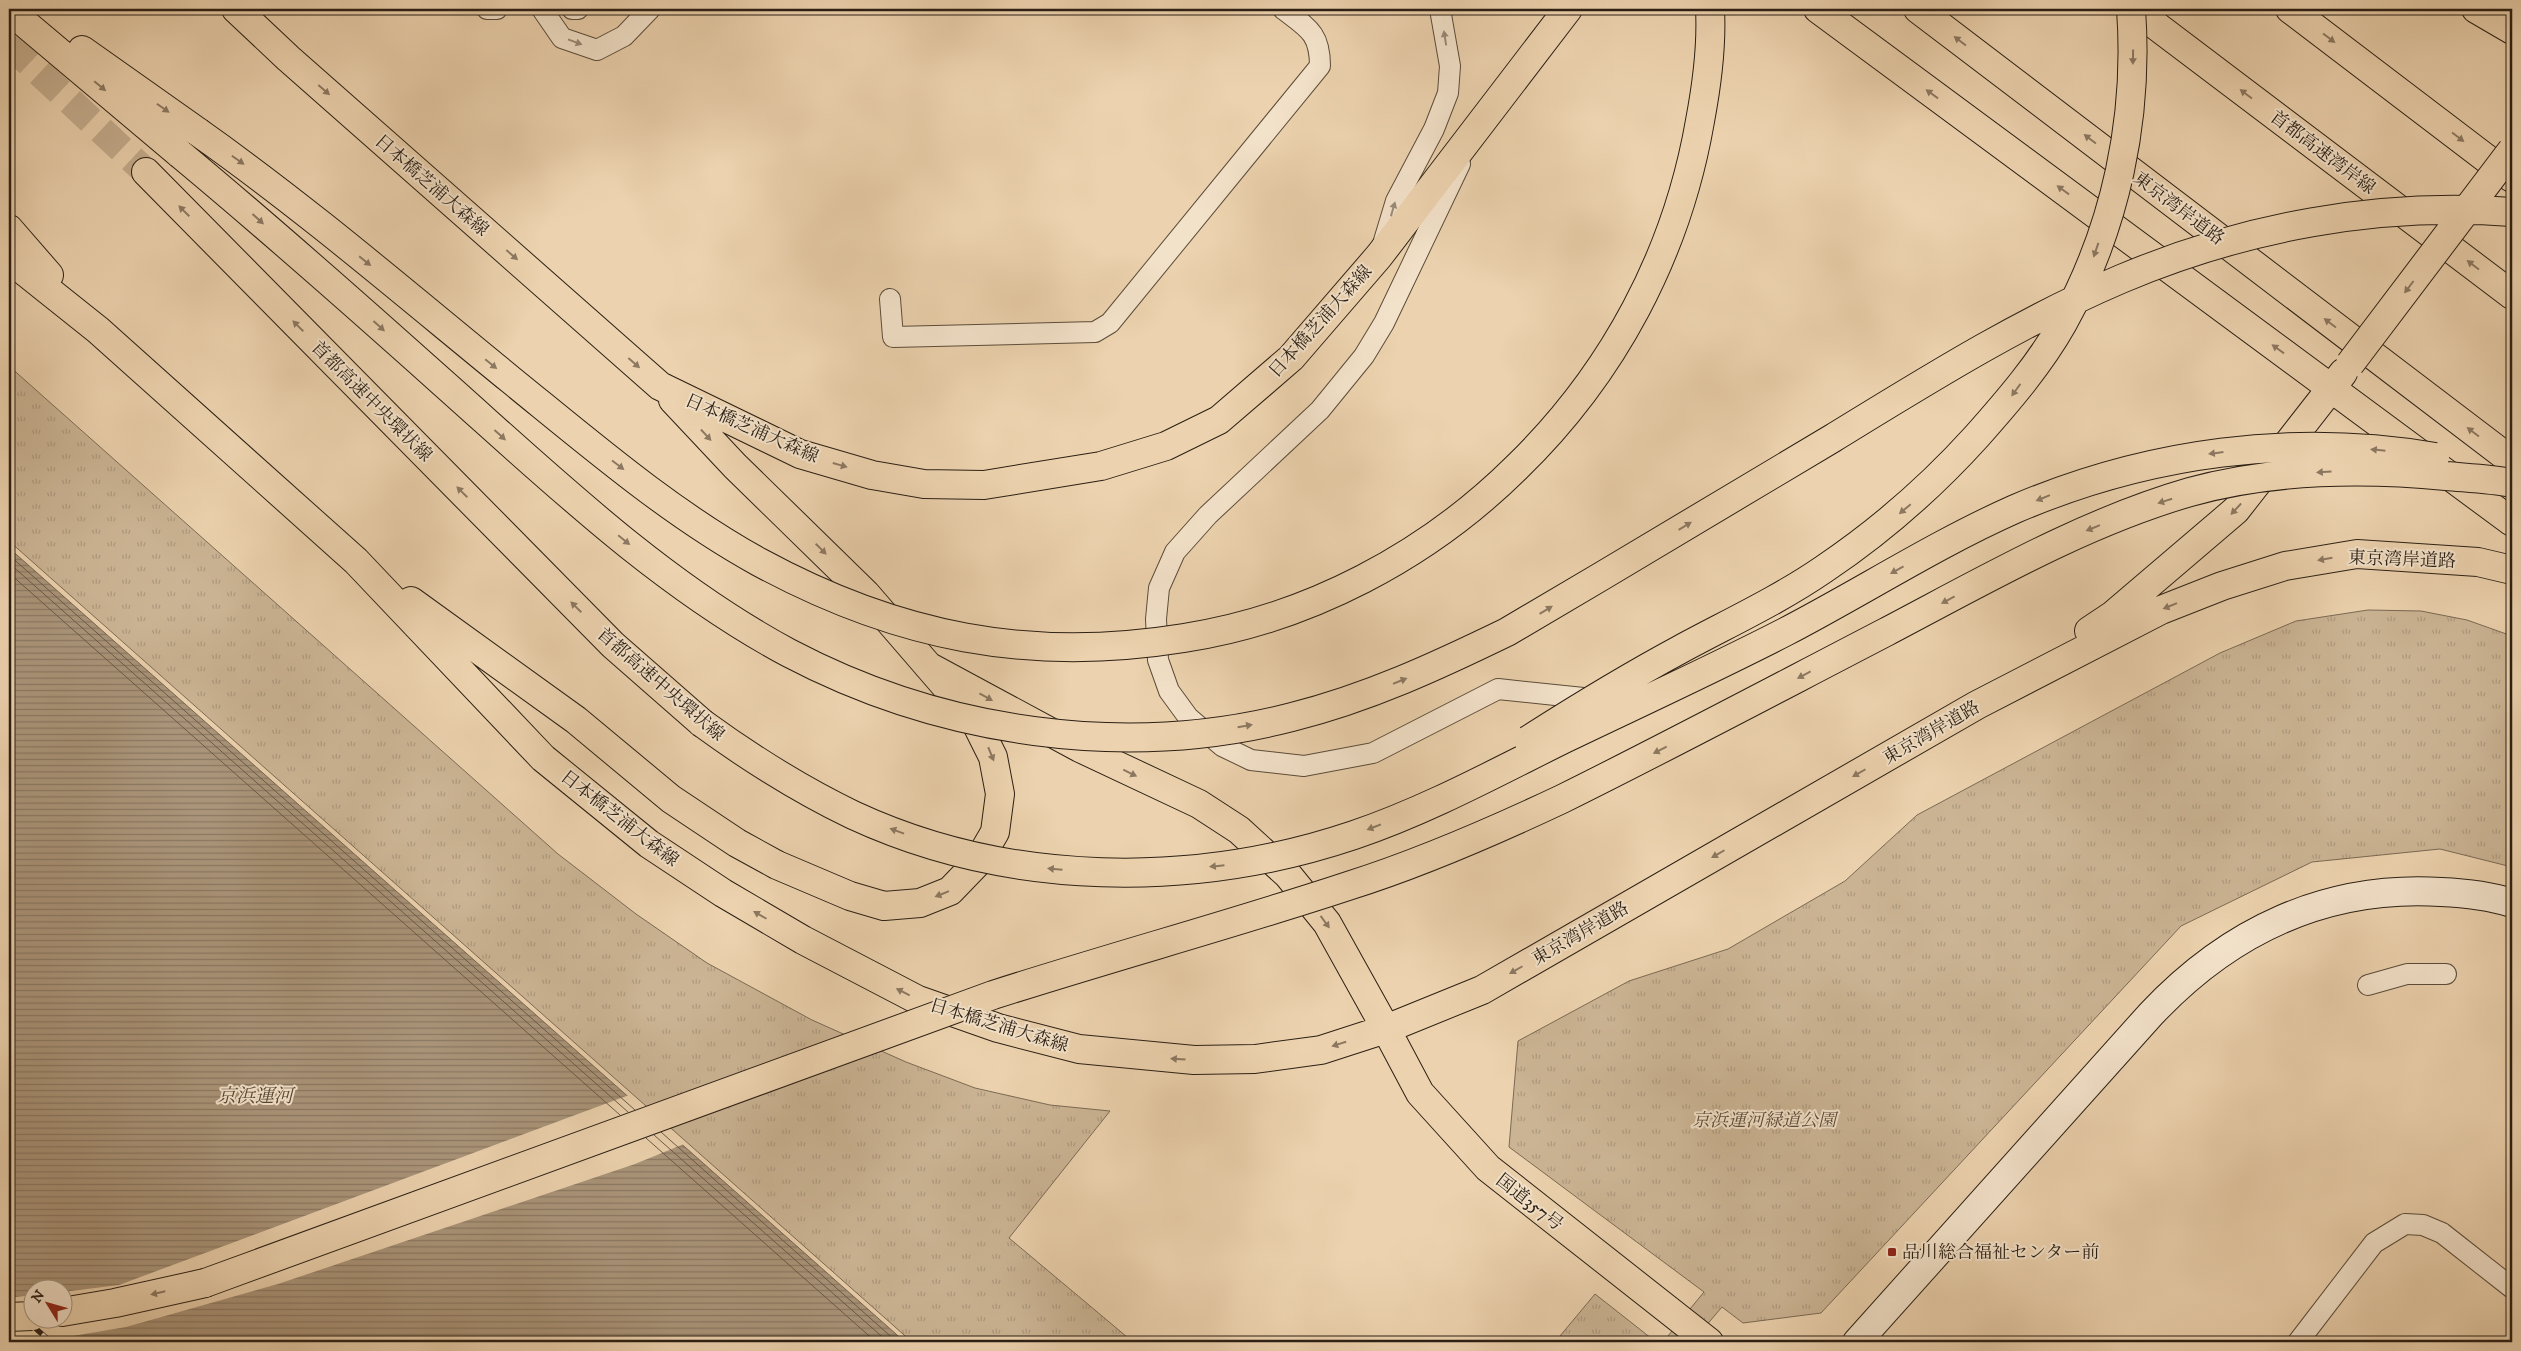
<svg xmlns="http://www.w3.org/2000/svg" width="2521" height="1351" viewBox="0 0 2521 1351" font-family="'IM FELL DW Pica','Noto Serif JP',serif">
<style>
.grass{fill:url(#grass-tufts);stroke:#7b6a54}
.water{fill:url(#water-rules);stroke:#776651;fill-rule:evenodd}
.pier{fill:#ecd2ae}
.lines{fill:none;stroke-linecap:round;stroke-linejoin:round}
.shore{stroke:#6a5a47;stroke-width:1}
.highway-tunnel{stroke:#c5ae8f;stroke-width:28;stroke-dasharray:28 14;stroke-linecap:butt}
.lane-casing{stroke:#5b4c3a;stroke-width:22}
.secondary-casing{stroke:#2b1f14;stroke-width:30}
.primary-casing{stroke:#2b1f14;stroke-width:30}
.highway-casing{stroke:#2b1f14;stroke-width:30}
.lane{stroke:#f3e2ca;stroke-width:20}
.secondary{stroke:#f3e2ca;stroke-width:28}
.primary{stroke:#ecd2ae;stroke-width:28}
.highway{stroke:#ecd2ae;stroke-width:28}
.rail-casing{stroke:#2b1f14;stroke-width:5.5}
.rail{stroke:#f3e2ca;stroke-width:4;stroke-dasharray:11;stroke-linecap:butt}
.highway-bridge-casing{stroke:#2b1f14;stroke-width:30;stroke-linecap:butt}
.highway-bridge{stroke:#ecd2ae;stroke-width:28}
.oneway{fill:#998a78}
.oneway2{fill:#8c7861}
.poi-dot{fill:#8f2418;stroke:#f3e2ca;stroke-width:2}
.labels{text-anchor:middle;stroke-width:4;stroke-linejoin:round;paint-order:stroke}
.street-label{font-size:18px;fill:#2b1f14;stroke:#f3e2ca}
.park-label{font-size:18px;font-style:italic;fill:#5b4c3a;stroke:#f3e2ca}
.poi-label{font-size:18px;fill:#2b1f14;stroke:#f3e2ca;text-anchor:start}
.water-label{font-size:19px;font-style:italic;fill:#574838;stroke:#f3e2ca}
</style>
<defs>
<pattern id="grass-tufts" width="24" height="20" patternUnits="userSpaceOnUse" patternTransform="scale(1.25)"><rect width="24" height="20" fill="#cbb494"/><path d="M3 7l-1-3M5 7V3M7 7l1-3M15 17l-1-3M17 17v-4M19 17l1-3" fill="none" stroke="#ae9a7f"/></pattern>
<pattern id="water-rules" width="6" height="5" patternUnits="userSpaceOnUse" patternTransform="scale(1.25)"><rect width="6" height="5" fill="#aa957a"/><path d="M0 2.5h6" fill="none" stroke="#8b7963"/></pattern>
</defs>
<rect width="100%" height="100%" fill="#ecd2ae"/>
<filter id="stains"><feTurbulence type="fractalNoise" baseFrequency=".004" numOctaves="4"/><feColorMatrix values="0 0 0 0 .2 0 0 0 0 .09 0 0 0 0 .02 0 0 0 .5 -.17"/></filter>
<radialGradient id="worn" r=".72"><stop offset=".6" stop-color="#630" stop-opacity="0"/><stop offset="1" stop-color="#630" stop-opacity=".3"/></radialGradient>
<path class="grass" d="M9,366L558,854L636,914L707,963L812,1020L906,1062L975,1088L1050,1105L1110,1111L1009,1238L1133,1342H912L9,541Z
M2368,610L2421,611L2467,620L2512,636V867L2440,849L2312,862L2181,926L1821,1313L1743,1323L1722,1307L1692,1342H1663L1704,1292L1509,1147L1518,1041L1629,981L1728,949L1845,881L1917,815L2220,653L2296,621Z
M1595,1294L1656,1342H1555Z"/>
<path class="water" d="M9,548L905,1342H9ZM32,1288H62V1318H32Z"/>
<path class="pier" d="M629,1095L684,1144L635,1164L278,1284L126,1327L61,1338L9,1342V1298L32,1295V1318H62L63,1292L119,1285Z"/>
<g class="lines">
<path class="shore" d="M9,555L635,1110
M9,563L628,1112
M9,573L620,1115
M661,1132L897,1342
M654,1135L888,1342
M646,1138L876,1342"/>
<path class="highway-tunnel" d="M9,44L146,172"/>
<g class="lane-casing">
<path id="lane" d="M487,9H497
M542,9L562,38L597,50L624,36L650,9
M572,9H578
M1460,164L1384,323L1364,356L1320,410L1208,515L1175,552L1159,588L1156,619L1158,660L1169,691L1188,717L1222,746L1251,760L1304,766L1373,753L1498,689L1593,699
M1383,244L1396,201L1434,129L1448,93L1450,66L1440,9
M890,299L893,337L1095,332L1110,323L1320,66C1320,33 1308,28 1283,9
M2368,985L2407,974H2446
M2298,1342L2374,1243L2405,1224L2423,1225L2442,1233L2512,1288"/>
</g>
<g class="secondary-casing">
<path id="secondary" d="M1857,1342L2151,1014C2229,931 2326,885 2441,892C2465,893 2490,896 2512,903"/>
</g>
<g class="primary-casing">
<path id="primary" d="M236,9L288,58L660,386L800,454L872,475L924,484L984,485L1101,466L1166,446L1219,420L1291,358L1379,256L1568,9
M9,229L49,275
M9,259L98,330L356,561L543,758L649,844L723,893L803,940L918,1000L998,1028L1079,1049L1194,1060L1255,1059L1321,1050L1386,1029L1327,923L1288,875L1239,830L1199,804L1080,748L928,666
M411,601L576,720L671,799L737,843L777,865L850,896L884,906L920,903L950,891L977,863L995,832L1000,794L993,757L974,719L866,594L735,466L673,400"/>
</g>
<g class="highway-casing">
<path id="highway" d="M1818,9L2512,522
M1918,9L2512,461
M2134,9L2512,295
M2290,9L2512,178
M2476,9L2512,30
M9,10L180,154
M82,50L198,132
M146,172L613,645L702,723
M2089,631L2113,615L2236,510L2343,373
M62,1312L115,1303L205,1283
M1709,1342L1488,1168L1420,1093L1386,1029L1482,990L1977,705L2161,610L2222,586L2285,566L2357,554L2478,562L2512,570"/>
</g>
<use href="#lane" class="lane"/>
<use href="#secondary" class="secondary"/>
<use href="#primary" class="primary"/>
<use href="#highway" class="highway"/>
<g class="rail-casing">
<path id="rail" d="M9,1305L51,1342
M9,1340L11,1342"/>
</g>
<use href="#rail" class="rail"/>
<g class="highway-bridge-casing">
<path id="highway-bridge" d="M198,132C307,209 408,296 511,380C590,444 670,513 759,562C897,637 1029,663 1184,638C1308,619 1427,556 1516,468C1613,374 1677,254 1700,121C1707,84 1712,46 1710,9
M180,154C269,228 356,305 442,382C551,479 660,584 789,653C941,733 1125,760 1292,717C1368,698 1437,666 1507,632C1616,568 1724,503 1833,438C1926,381 2020,322 2121,279C2244,227 2378,202 2512,212
M2350,364L2512,150
M702,723C750,758 799,789 853,815C1008,887 1194,889 1354,835C1428,810 1497,772 1566,738C1639,703 1713,669 1785,632C1862,592 1936,544 2015,509C2148,452 2293,433 2435,457
M1528,740C1578,708 1629,677 1681,649C1729,623 1779,600 1824,569C1882,530 1930,488 1977,436C2008,401 2040,364 2063,323C2116,227 2139,118 2131,9
M205,1283L993,995C1111,957 1230,925 1348,886C1421,863 1492,832 1562,799C1671,745 1778,688 1886,632C1985,580 2083,523 2190,492C2273,469 2361,468 2446,476C2468,478 2491,479 2512,483
M9,1317L32,1316"/>
</g>
<use href="#highway-bridge" class="highway-bridge"/>
</g>
<defs><path id="oneway-solid" d="M-6-.8H1V-3.2L6.5 0L1 3.2V.8H-6Z" transform="scale(1.25)"/></defs>
<g class="oneway">
<use href="#oneway-solid" transform="translate(1445 38) rotate(-99)"/>
<use href="#oneway-solid" transform="translate(575 42) rotate(20)"/>
<use href="#oneway-solid" transform="translate(1393 209) rotate(-74)"/>
</g>
<g class="oneway2">
<use href="#oneway-solid" transform="translate(2329 38) rotate(37)"/>
<use href="#oneway-solid" transform="translate(1960 41) rotate(-143)"/>
<use href="#oneway-solid" transform="translate(2133 57) rotate(91)"/>
<use href="#oneway-solid" transform="translate(100 86) rotate(40)"/>
<use href="#oneway-solid" transform="translate(324 90) rotate(41)"/>
<use href="#oneway-solid" transform="translate(1932 94) rotate(-144)"/>
<use href="#oneway-solid" transform="translate(2246 94) rotate(-143)"/>
<use href="#oneway-solid" transform="translate(163 108) rotate(35)"/>
<use href="#oneway-solid" transform="translate(2458 137) rotate(37)"/>
<use href="#oneway-solid" transform="translate(2090 139) rotate(-143)"/>
<use href="#oneway-solid" transform="translate(238 160) rotate(35)"/>
<use href="#oneway-solid" transform="translate(2063 190) rotate(-144)"/>
<use href="#oneway-solid" transform="translate(184 211) rotate(-135)"/>
<use href="#oneway-solid" transform="translate(258 219) rotate(42)"/>
<use href="#oneway-solid" transform="translate(2096 250) rotate(109)"/>
<use href="#oneway-solid" transform="translate(512 255) rotate(41)"/>
<use href="#oneway-solid" transform="translate(365 261) rotate(39)"/>
<use href="#oneway-solid" transform="translate(2473 265) rotate(-143)"/>
<use href="#oneway-solid" transform="translate(2409 287) rotate(127)"/>
<use href="#oneway-solid" transform="translate(2330 323) rotate(-143)"/>
<use href="#oneway-solid" transform="translate(298 326) rotate(-135)"/>
<use href="#oneway-solid" transform="translate(379 326) rotate(42)"/>
<use href="#oneway-solid" transform="translate(2278 349) rotate(-144)"/>
<use href="#oneway-solid" transform="translate(634 363) rotate(41)"/>
<use href="#oneway-solid" transform="translate(491 364) rotate(39)"/>
<use href="#oneway-solid" transform="translate(2016 390) rotate(126)"/>
<use href="#oneway-solid" transform="translate(2473 432) rotate(-143)"/>
<use href="#oneway-solid" transform="translate(500 435) rotate(42)"/>
<use href="#oneway-solid" transform="translate(706 435) rotate(47)"/>
<use href="#oneway-solid" transform="translate(2378 450) rotate(-174)"/>
<use href="#oneway-solid" transform="translate(2216 453) rotate(173)"/>
<use href="#oneway-solid" transform="translate(618 465) rotate(37)"/>
<use href="#oneway-solid" transform="translate(840 465) rotate(16)"/>
<use href="#oneway-solid" transform="translate(2324 472) rotate(176)"/>
<use href="#oneway-solid" transform="translate(462 492) rotate(-135)"/>
<use href="#oneway-solid" transform="translate(2043 498) rotate(158)"/>
<use href="#oneway-solid" transform="translate(2165 501) rotate(162)"/>
<use href="#oneway-solid" transform="translate(1905 509) rotate(140)"/>
<use href="#oneway-solid" transform="translate(2236 509) rotate(133)"/>
<use href="#oneway-solid" transform="translate(1685 526) rotate(-31)"/>
<use href="#oneway-solid" transform="translate(2093 528) rotate(158)"/>
<use href="#oneway-solid" transform="translate(624 540) rotate(39)"/>
<use href="#oneway-solid" transform="translate(821 549) rotate(45)"/>
<use href="#oneway-solid" transform="translate(2325 559) rotate(170)"/>
<use href="#oneway-solid" transform="translate(1897 570) rotate(151)"/>
<use href="#oneway-solid" transform="translate(1948 600) rotate(152)"/>
<use href="#oneway-solid" transform="translate(2170 606) rotate(158)"/>
<use href="#oneway-solid" transform="translate(576 607) rotate(-135)"/>
<use href="#oneway-solid" transform="translate(1546 610) rotate(-31)"/>
<use href="#oneway-solid" transform="translate(1804 675) rotate(152)"/>
<use href="#oneway-solid" transform="translate(1400 681) rotate(-22)"/>
<use href="#oneway-solid" transform="translate(986 697) rotate(29)"/>
<use href="#oneway-solid" transform="translate(1245 726) rotate(-10)"/>
<use href="#oneway-solid" transform="translate(1660 750) rotate(153)"/>
<use href="#oneway-solid" transform="translate(991 754) rotate(68)"/>
<use href="#oneway-solid" transform="translate(1130 773) rotate(26)"/>
<use href="#oneway-solid" transform="translate(1859 773) rotate(150)"/>
<use href="#oneway-solid" transform="translate(1374 827) rotate(159)"/>
<use href="#oneway-solid" transform="translate(897 831) rotate(-160)"/>
<use href="#oneway-solid" transform="translate(1718 854) rotate(150)"/>
<use href="#oneway-solid" transform="translate(1217 866) rotate(174)"/>
<use href="#oneway-solid" transform="translate(1055 869) rotate(-175)"/>
<use href="#oneway-solid" transform="translate(942 894) rotate(158)"/>
<use href="#oneway-solid" transform="translate(760 915) rotate(-150)"/>
<use href="#oneway-solid" transform="translate(1325 922) rotate(54)"/>
<use href="#oneway-solid" transform="translate(1516 970) rotate(150)"/>
<use href="#oneway-solid" transform="translate(903 992) rotate(-153)"/>
<use href="#oneway-solid" transform="translate(1339 1044) rotate(162)"/>
<use href="#oneway-solid" transform="translate(1178 1059) rotate(-176)"/>
<use href="#oneway-solid" transform="translate(158 1293) rotate(167)"/>
</g>
<rect class="poi-dot" x="1887" y="1247" width="10" height="10" rx="2.5"/>
<g class="labels">
<g class="street-label">
<text transform="translate(2323 152) rotate(37)" y="6">首都高速湾岸線</text>
<text transform="translate(432 185) rotate(41)" y="6">日本橋芝浦大森線</text>
<text transform="translate(2179 208) rotate(37)" y="6">東京湾岸道路</text>
<text transform="translate(1320 321) rotate(-48)" y="6">日本橋芝浦大森線</text>
<text transform="translate(372 401) rotate(45)" y="6">首都高速中央環状線</text>
<text transform="translate(752 428) rotate(24)" y="6">日本橋芝浦大森線</text>
<text transform="translate(2402 559) rotate(2)" y="6">東京湾岸道路</text>
<text transform="translate(661 684) rotate(41)" y="6">首都高速中央環状線</text>
<text transform="translate(1931 732) rotate(-30)" y="6">東京湾岸道路</text>
<text transform="translate(620 818) rotate(38)" y="6">日本橋芝浦大森線</text>
<text transform="translate(1580 933) rotate(-30)" y="6">東京湾岸道路</text>
<text transform="translate(999 1025) rotate(17)" y="6">日本橋芝浦大森線</text>
<text transform="translate(1530 1202) rotate(38)" y="6">国道357号</text>
</g>
<g class="park-label">
<text x="1764" y="1126">京浜運河緑道公園</text>
</g>
<g class="poi-label">
<text x="1902" y="1258">品川総合福祉センター前</text>
</g>
<g class="water-label">
<text x="255" y="1102">京浜運河</text>
</g>
</g>
<rect width="2521" height="1351" fill="none" stroke="#ecd2ae" stroke-width="30"/>
<rect x="10" y="10" width="2501" height="1331" fill="none" stroke="#2b1f14" stroke-width="2.5"/>
<rect x="15" y="15" width="2491" height="1321" fill="none" stroke="#2b1f14"/>
<g transform="translate(48 1304) rotate(307)"><circle r="24" fill="#f3e2ca" stroke="#a39481"/>
<path d="M0-4L9 19L0 12L-9 19Z" fill="#8f2418"/>
<text y="-8" font-size="14" font-weight="bold" text-anchor="middle" fill="#2b1f14">N</text>
</g>
<rect width="100%" height="100%" filter="url(#stains)"/>
<rect width="100%" height="100%" fill="url(#worn)"/>
</svg>
